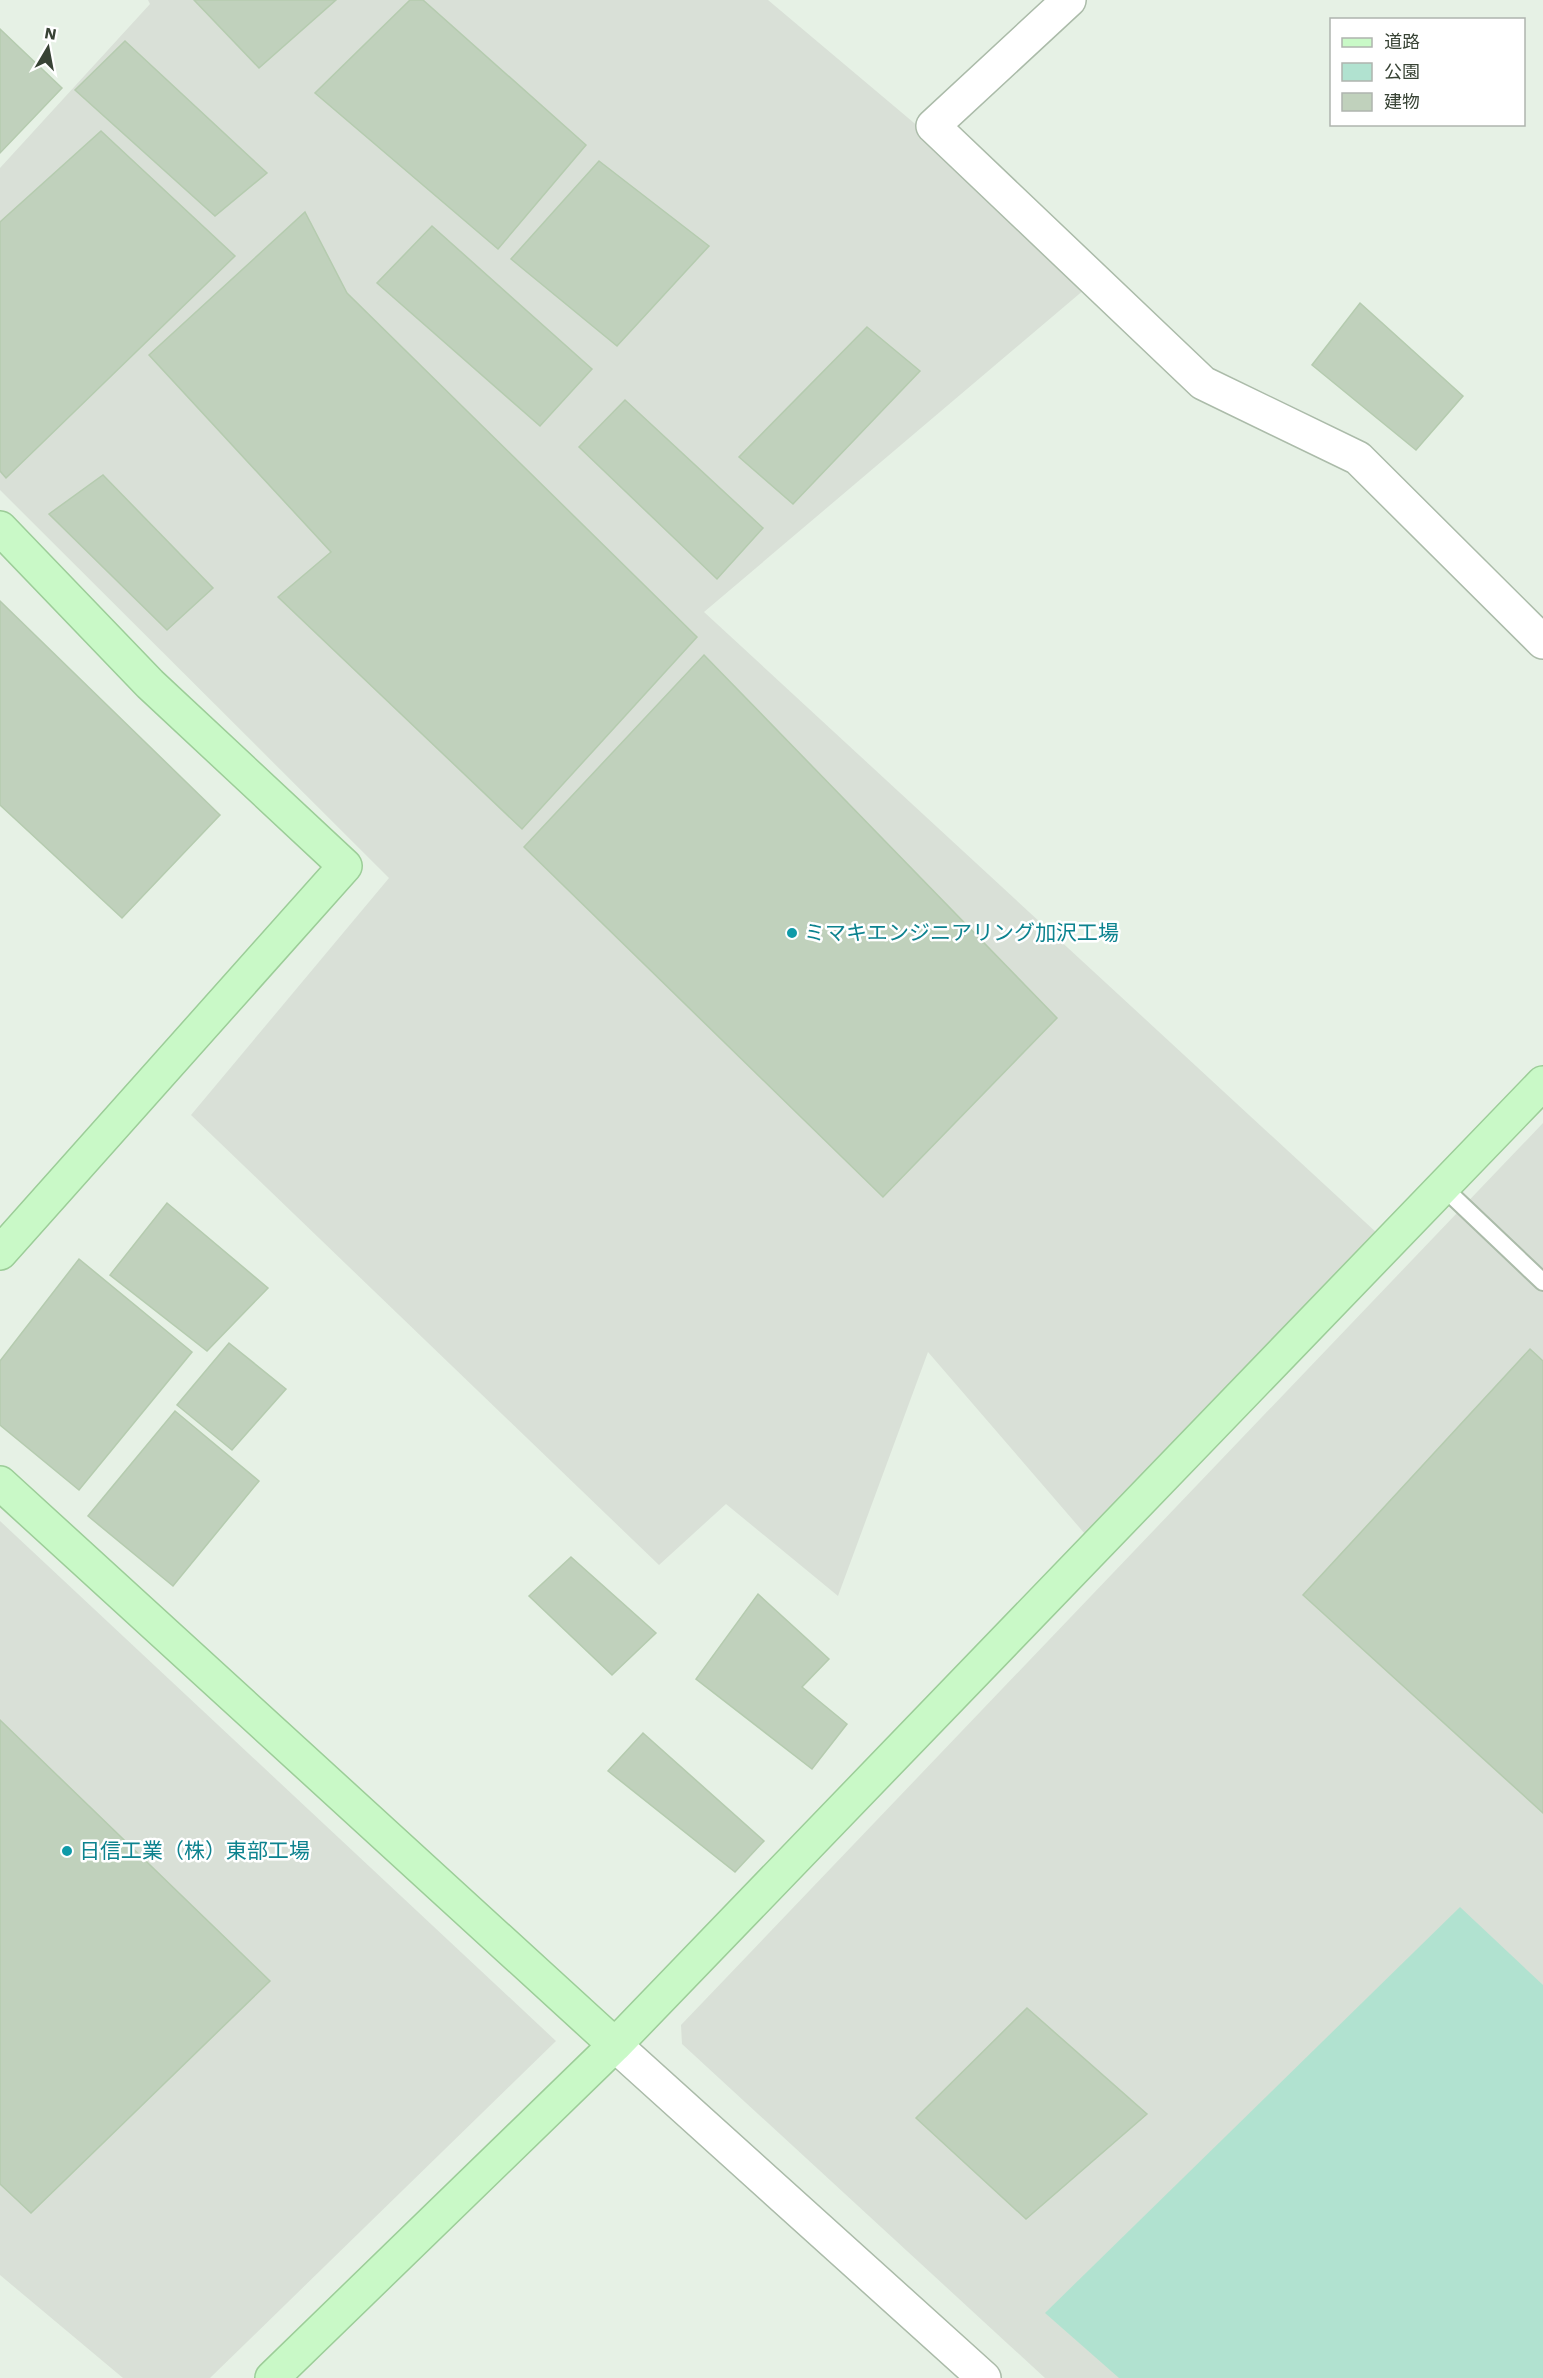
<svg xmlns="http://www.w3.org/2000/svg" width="1543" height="2378" viewBox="0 0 1543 2378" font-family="'Work Sans','Noto Sans JP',sans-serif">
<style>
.industrial{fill:#d9e0d7}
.green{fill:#b1e2d0}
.building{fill:#c0d1bc;stroke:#b5cbaf;stroke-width:1.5}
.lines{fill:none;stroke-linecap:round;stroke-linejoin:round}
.lane-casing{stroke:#abbba9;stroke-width:20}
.street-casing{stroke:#abbba9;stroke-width:36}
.secondary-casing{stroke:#9ccd98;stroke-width:36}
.lane{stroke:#fff;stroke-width:16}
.street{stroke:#fff;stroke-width:33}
.secondary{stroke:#c9f9c7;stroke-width:33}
.culture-dot{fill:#0f9aa8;stroke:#fff;stroke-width:2}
.labels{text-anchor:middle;stroke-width:5;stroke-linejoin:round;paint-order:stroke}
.culture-label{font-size:21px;fill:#0d838f;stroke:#fff;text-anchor:start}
</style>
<rect width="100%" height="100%" fill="#e6f1e5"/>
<path class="industrial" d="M148,0H768L1098,278L704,612L1378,1234L1085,1534L928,1352L838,1596L726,1504L659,1565L191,1115L389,878L0,490V168L150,4Z
M1543,1123V2378H1045L682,2044L681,2025Z
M0,1521L556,2041L210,2378H123L0,2275Z"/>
<path class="green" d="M1460,1907L1543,1985V2378H1119L1045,2313Z"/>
<path class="building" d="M194,0H336L259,68Z
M410,0H423L586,145L498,249L315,93Z
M0,29L62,88L0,153Z
M125,41L267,173L215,216L75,90Z
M101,131L235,256L6,478L0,471V222Z
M599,161L709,246L617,346L511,259Z
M305,212L347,293L697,637L522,829L278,597L331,552L149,355Z
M432,226L592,369L540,426L377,283Z
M1360,303L1463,396L1416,450L1312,365Z
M867,327L920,371L793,504L739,457Z
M625,400L763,528L717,579L579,447Z
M103,475L213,588L167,630L49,514Z
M0,601L220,815L122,918L0,805Z
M704,655L1057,1018L883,1197L524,847Z
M167,1203L268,1288L207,1351L110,1275Z
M79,1259L192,1352L79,1490L0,1425V1361Z
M229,1343L286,1389L232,1450L177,1405Z
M1530,1349L1543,1361V1813L1303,1595Z
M175,1411L259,1481L173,1586L88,1516Z
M571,1557L656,1633L612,1675L529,1596Z
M758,1594L829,1659L802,1687L847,1724L812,1769L696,1679Z
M0,1720L270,1981L31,2213L0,2184Z
M643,1733L764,1841L735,1872L608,1771Z
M1027,2008L1147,2114L1026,2219L916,2118Z"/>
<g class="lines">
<g class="lane-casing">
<path id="lane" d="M1444,1188L1543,1282"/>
</g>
<g class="street-casing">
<path id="street" d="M1069,0L933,126L1203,383L1358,458L1543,642
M615,2045L984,2378"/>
</g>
<g class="secondary-casing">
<path id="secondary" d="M0,528L150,684L345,866L0,1253
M0,1483L615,2045
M272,2378L615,2045L1543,1083"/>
</g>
<use href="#lane" class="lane"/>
<use href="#street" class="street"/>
<use href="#secondary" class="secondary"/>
</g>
<g class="culture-dot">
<circle cx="792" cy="933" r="6"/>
<circle cx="67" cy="1851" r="6"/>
</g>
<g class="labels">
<g class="culture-label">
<text x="804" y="940">ミマキエンジニアリング加沢工場</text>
<text x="79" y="1858">日信工業（株）東部工場</text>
</g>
</g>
<rect x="1330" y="18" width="195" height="108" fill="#ffffff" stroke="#afb4ae" stroke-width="1.5"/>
<rect x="1342" y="38" width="30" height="9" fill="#c9f9c7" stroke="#afb4ae" stroke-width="1.5"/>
<text x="1384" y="48" font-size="18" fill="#384335">道路</text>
<rect x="1342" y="63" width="30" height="18" fill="#b1e2d0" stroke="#afb4ae" stroke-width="1.5"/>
<text x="1384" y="78" font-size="18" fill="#384335">公園</text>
<rect x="1342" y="93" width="30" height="18" fill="#c0d1bc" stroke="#afb4ae" stroke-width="1.5"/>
<text x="1384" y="108" font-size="18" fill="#384335">建物</text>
<g transform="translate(48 48) rotate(10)" stroke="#ffffff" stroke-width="4.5" paint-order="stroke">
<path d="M0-4.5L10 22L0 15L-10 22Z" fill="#384335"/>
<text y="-9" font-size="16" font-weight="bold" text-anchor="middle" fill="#384335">N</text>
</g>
</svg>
